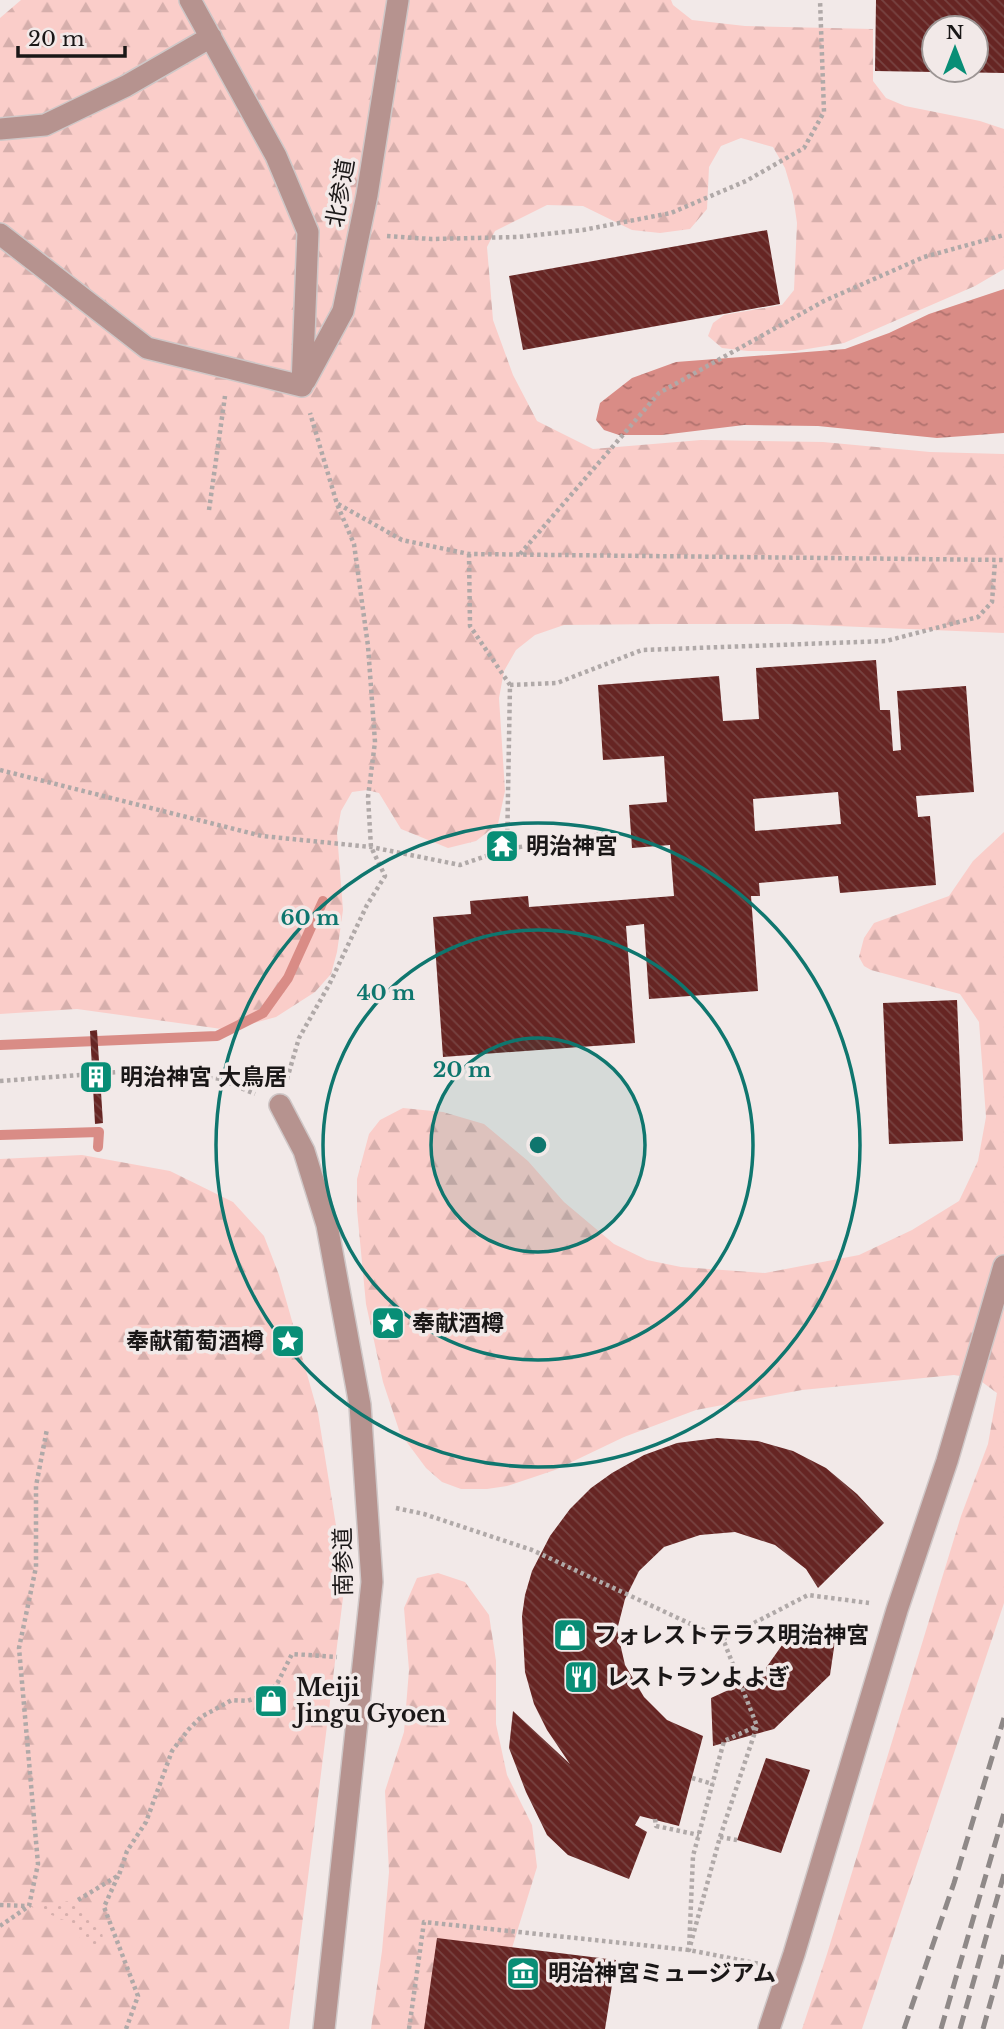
<svg xmlns="http://www.w3.org/2000/svg" width="1004" height="2029" viewBox="0 0 1004 2029" font-family="'Libre Baskerville','Noto Sans JP',serif">
<style>
.forest{fill:url(#forest-firs)}
.park{fill:url(#park-dots)}
.water{fill:url(#water-ripples)}
.lines{fill:none;stroke-linecap:round;stroke-linejoin:round}
.stream{stroke:#d98c86;stroke-width:10}
.building{fill:url(#building-back-hatch);fill-rule:evenodd}
.minor-casing{stroke:#cfc7c7;stroke-width:24}
.path{stroke:#b0a9a8;stroke-width:4.5;stroke-dasharray:3.5 3.5;stroke-linecap:butt}
.minor{stroke:#b6938f;stroke-width:21}
.rail{stroke:#8f8988;stroke-width:5;stroke-dasharray:14 7;stroke-linecap:butt}
.ring{fill:none;stroke:#0f766e;stroke-width:3.5}
.labels{text-anchor:middle;stroke-width:7;stroke-linejoin:round;paint-order:stroke}
.street-label{font-size:23px;fill:#1a1717;stroke:#f2e9e8}
.poi-label{font-size:23px;font-weight:bold;fill:#1a1717;stroke:#f2e9e8;text-anchor:start}
.centre{fill:#0f766e;stroke:#f2e9e8;stroke-width:3.5}
.ring-label{font-size:21px;text-anchor:middle;font-weight:bold;fill:#0f766e;stroke:#f2e9e8;stroke-width:7;stroke-linejoin:round;paint-order:stroke}
</style>
<defs>
<pattern id="forest-firs" width="22" height="20" patternUnits="userSpaceOnUse" patternTransform="scale(1.75)"><rect width="22" height="20" fill="#facdc9"/><path d="M5 1l3.5 6h-7zM16 11l3.5 6h-7z" fill="#d6afac"/></pattern>
<pattern id="park-dots" width="8" height="8" patternUnits="userSpaceOnUse" patternTransform="scale(1.75)"><rect width="8" height="8" fill="#facdc9"/><path d="M2 2h.1M6 6h.1" fill="none" stroke="#d6afac" stroke-width="1.8" stroke-linecap="round"/></pattern>
<pattern id="water-ripples" width="26" height="14" patternUnits="userSpaceOnUse" patternTransform="scale(1.75)"><rect width="26" height="14" fill="#d98c86"/><path d="M2 4q2-2 4 0t4 0M15 11q2-2 4 0t4 0" fill="none" stroke="#af716d"/></pattern>
<pattern id="building-back-hatch" width="6" height="6" patternUnits="userSpaceOnUse" patternTransform="scale(1.75)"><rect width="6" height="6" fill="#662523"/><path d="M-1 5l2 2M0 0l6 6M5-1l2 2" fill="none" stroke="#774341"/></pattern>
</defs>
<rect width="100%" height="100%" fill="#f2e9e8"/>
<path class="forest" d="M21,0H671L673,5L692,20L745,26L873,29V81L886,98L905,106L980,121L1004,129V269L975,286L844,343L795,351H748L722,348L708,336L713,323L724,315L782,305L794,290L797,223L793,195L785,168L773,147L741,138L721,146L709,167L707,209L690,229L660,233L632,230L583,206L547,205L495,231L487,247L493,320L513,375L537,421L593,449L701,440L823,442L930,452L1004,454V633L790,624H662L564,625L535,635L516,650L504,671L499,698L505,791L498,824L476,841L448,848L401,829L379,793L367,790L352,792L341,811L337,833L343,910L337,952L331,974L315,992L276,1017L229,1030L77,1009L0,1014V18Z
M1004,832V1603L862,2029H802L827,1954L961,1516L988,1444L997,1393L978,1379L954,1375L802,1390L696,1410L624,1437L555,1470L507,1486L487,1489H461L442,1482L426,1468L400,1433L383,1382L366,1304L357,1210V1179L369,1134L380,1120L403,1108L443,1112L484,1124L528,1161L564,1202L614,1244L647,1260L681,1267L765,1273L859,1255L912,1230L959,1201L978,1161L986,1117L979,1022L960,994L871,970L864,966L859,957L864,938L874,923L949,896L973,861Z
M82,1155L170,1171L233,1202L264,1236L279,1275L318,1413L345,1582L289,2029H0V1159Z
M438,1573L465,1582L489,1615L496,1661V1724L507,1775L532,1825L537,1867L487,2029H371L382,1951L389,1872L385,1791L404,1732L409,1670L404,1608L417,1578Z"/>
<path class="park" d="M78,1900L102,1926L103,1942L92,1951L64,1920L29,1906Z"/>
<path class="water" d="M1004,289V433L937,438L818,426L744,425L662,435H619L604,430L596,420L600,403L632,378L676,362L845,349L889,333L929,314Z"/>
<g class="lines">
<path class="stream" d="M0,1045L217,1036L263,1013L288,978L323,901
M0,1135L99,1132L98,1147"/>
</g>
<path class="building" d="M876,0H1004V73L947,72V70H976V28H934V72L875,71Z
M767,230L780,304L523,350L509,276Z
M876,660L880,710H890L893,751L901,750L897,691L966,686L974,792L916,796L918,817L930,816L936,885L840,893L838,876L759,883L760,896H751L758,991L649,999L644,924L626,926L635,1043L443,1057L433,917L471,914L470,901L528,896L529,907L674,896L670,845L632,848L629,805L667,802L664,756L603,760L598,685L719,676L723,721L759,719L756,668ZM838,792L841,824L755,831L753,799Z
M957,1000L963,1141L889,1144L883,1003Z
M97,1030L103,1123L95,1124L90,1031Z
M717,1438L758,1441L793,1451L826,1468L857,1494L884,1523L818,1588L806,1569L775,1545L735,1532L700,1535L664,1547L639,1571L625,1599L617,1630L625,1665L644,1697L667,1720L703,1736L679,1826L640,1816L635,1825L647,1832L629,1879L568,1855L547,1835L526,1792L509,1748L513,1711L570,1764L547,1730L534,1704L525,1672L522,1616L525,1595L532,1571L550,1536L570,1509L591,1488L612,1473L644,1455L677,1443Z
M792,1631L835,1641L830,1675L774,1729L713,1746L711,1698L761,1675Z
M766,1758L810,1770L781,1853L737,1840Z
M437,1938L616,1960L605,2029H424Z"/>
<g class="lines">
<g class="minor-casing">
<path id="minor" d="M190,0L276,156L308,232L302,386
M0,129L45,125L126,86L211,37
M0,234L147,348L302,386
M305,381L343,311L367,195L398,0
M280,1105L304,1151L327,1225L360,1405L372,1582L324,2029
M769,2029L794,1954L897,1610L947,1461L1004,1266"/>
</g>
<path class="path" d="M387,236L431,239L518,237L583,230L671,213L746,181L804,148L824,112L820,0
M338,504L402,540L469,554L1004,560
M209,510L225,396
M469,554L470,626L510,685L507,849
M520,554L659,393L824,301L924,257L1004,235
M510,685L557,683L642,650L886,641L978,617L992,602L995,561
M0,770L262,836L371,847L460,865L507,849L610,833
M287,1079L299,1038L329,985L367,905L385,876L371,847L368,797L375,742L368,646L354,544L337,504L310,413
M0,1081L158,1069L220,1079L255,1094
M396,1508L424,1514L532,1550L723,1639L757,1726L720,1837L689,1950L693,1856L724,1741L757,1726
M723,1639L808,1595L869,1603
M692,1778L713,1784
M655,1819L656,1826L699,1835
M720,1837L737,1840
M118,1876L104,1907L138,1996L126,2029
M78,1900L119,1875L127,1851L146,1822L172,1751L188,1730L201,1717L232,1700L247,1701L265,1695L277,1684L292,1654L337,1657
M0,1905L28,1906
M0,1926L29,1906L38,1864L19,1648L36,1567V1486L47,1429
M409,2029L424,1922L689,1950L760,1964"/>
<use href="#minor" class="minor"/>
<path class="rail" d="M904,2029L954,1883L1004,1718
M941,2029L1004,1813
M960,2029L1004,1874
M983,2029L1004,1954"/>
</g>
<circle cx="538" cy="1145" r="107" fill="#0f766e" fill-opacity=".12"/>
<g class="ring">
<circle cx="538" cy="1145" r="107"/>
<circle cx="538" cy="1145" r="215"/>
<circle cx="538" cy="1145" r="322"/>
</g>
<defs>
<g id="temple-square" transform="scale(1.75)"><rect x="-9" y="-9" width="18" height="18" rx="4" fill="#088e76" stroke="#f2e9e8"/><path d="M0-6L5-2H3V0L6.5 2.5H4V6H1.5V3h-3V6H-4V2.5H-6.5L-3 0V-2H-5Z" fill="#fff"/></g>
<g id="building-square" transform="scale(1.75)"><rect x="-9" y="-9" width="18" height="18" rx="4" fill="#088e76" stroke="#f2e9e8"/><path d="M-4-6H4V6H1V3H-1V6H-4ZM-2.5-4.3h1.7v1.8h-1.7ZM.8-4.3h1.7v1.8H.8ZM-2.5-1h1.7V.8h-1.7ZM.8-1h1.7V.8H.8Z" fill="#fff"/></g>
<g id="sight-square" transform="scale(1.75)"><rect x="-9" y="-9" width="18" height="18" rx="4" fill="#088e76" stroke="#f2e9e8"/><path d="M0-6L1.8-2.2L6-1.7L2.9 1.2L3.7 5.4L0 3.3L-3.7 5.4L-2.9 1.2L-6-1.7L-1.8-2.2Z" fill="#fff"/></g>
<g id="shop-square" transform="scale(1.75)"><rect x="-9" y="-9" width="18" height="18" rx="4" fill="#088e76" stroke="#f2e9e8"/><path d="M-5-2.5h2.3a2.7 3.5 0 0 1 5.4 0H5L5.5 6h-11ZM-1.5-2.5h3a1.5 2.3 0 0 0-3 0Z" fill="#fff"/></g>
<g id="restaurant-square" transform="scale(1.75)"><rect x="-9" y="-9" width="18" height="18" rx="4" fill="#088e76" stroke="#f2e9e8"/><path d="M-5-6h1v4h1v-4h1v4h1v-4h1v5L-1.5 .5V6h-2V.5L-5-1ZM5-6V6H3V1.5H1.5Q1.5-4 5-6Z" fill="#fff"/></g>
<g id="museum-square" transform="scale(1.75)"><rect x="-9" y="-9" width="18" height="18" rx="4" fill="#088e76" stroke="#f2e9e8"/><path d="M0-6L6-3V-2H-6V-3ZM-5-1h2V3h-2ZM-1-1h2V3h-2ZM3-1h2V3H3ZM-6 4H6V6H-6Z" fill="#fff"/></g>
</defs>
<g fill-rule="evenodd">
<use href="#temple-square" x="502" y="846"/>
<use href="#building-square" x="96" y="1077"/>
<use href="#sight-square" x="388" y="1323"/>
<use href="#sight-square" x="288" y="1341"/>
<use href="#shop-square" x="570" y="1635"/>
<use href="#restaurant-square" x="581" y="1677"/>
<use href="#shop-square" x="271" y="1701"/>
<use href="#museum-square" x="523" y="1973"/>
</g>
<g class="labels">
<g class="street-label">
<text transform="translate(340 193) rotate(-80)" y="8">北参道</text>
<text transform="translate(343 1562) rotate(-91)" y="8">南参道</text>
</g>
<g class="poi-label">
<text x="526" y="854">明治神宮</text>
<text x="120" y="1085">明治神宮 大鳥居</text>
<text x="412" y="1331">奉献酒樽</text>
<text x="264" y="1349" text-anchor="end">奉献葡萄酒樽</text>
<text x="594" y="1643">フォレストテラス明治神宮</text>
<text x="606" y="1685">レストランよよぎ</text>
<text x="296" y="1696">Meiji<tspan x="296" dy="26">Jingu Gyoen</tspan></text>
<text x="548" y="1981">明治神宮ミュージアム</text>
</g>
</g>
<circle cx="538" cy="1145" r="10" class="centre"/>
<g class="ring-label">
<text x="310" y="925">60 m</text>
<text x="386" y="1000">40 m</text>
<text x="462" y="1077">20 m</text>
</g>
<g transform="translate(955 49)"><circle r="33" fill="#f2e9e8" stroke="#9c9594" stroke-width="2"/>
<path d="M0-5L12 26L0 18L-12 26Z" fill="#088e76"/>
<text y="-10" font-size="19" font-weight="bold" text-anchor="middle" fill="#1a1717">N</text>
</g>
<path d="M18 46v10h107v-10" fill="none" stroke="#1a1717" stroke-width="3.5"/>
<text x="28" y="46" font-size="21" fill="#1a1717" stroke="#f2e9e8" stroke-width="5" paint-order="stroke">20 m</text>
</svg>
